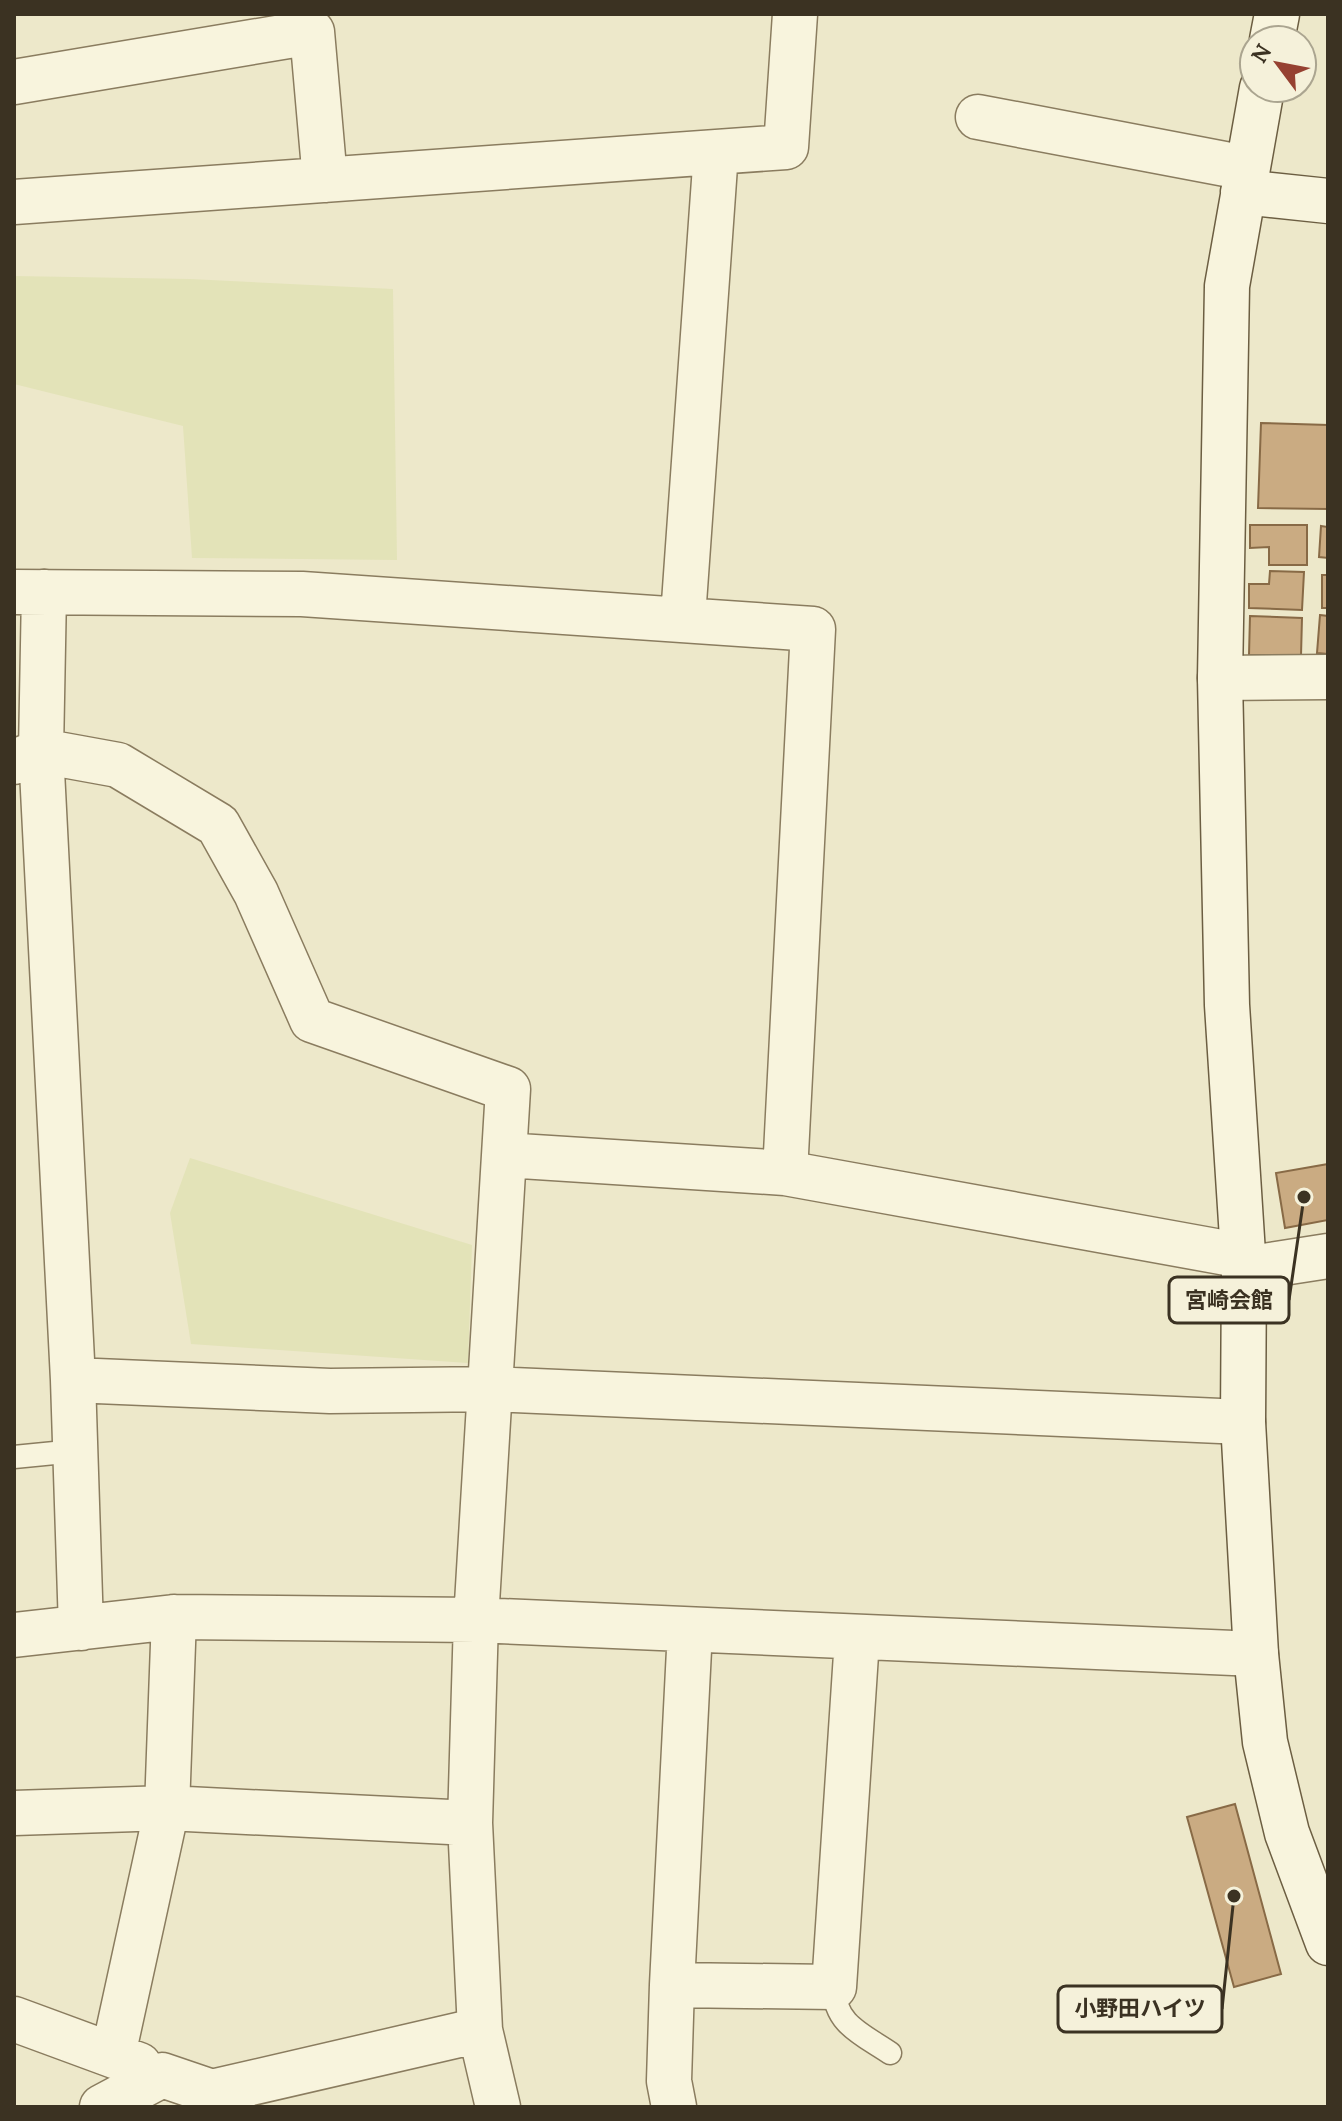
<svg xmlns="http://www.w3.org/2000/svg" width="1342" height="2121" viewBox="0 0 1342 2121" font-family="Lora,'Noto Sans JP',serif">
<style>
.farmland{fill:#e3e3b8}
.building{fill:#caab82;stroke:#886a46;stroke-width:2}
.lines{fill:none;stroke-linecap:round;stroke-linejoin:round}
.lane-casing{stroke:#8a7c5f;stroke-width:25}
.street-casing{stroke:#8a7c5f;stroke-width:47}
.secondary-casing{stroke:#6c5e42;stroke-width:47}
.lane{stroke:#f8f4dd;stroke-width:22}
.street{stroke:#f8f4dd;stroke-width:44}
.secondary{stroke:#f8f4dd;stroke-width:44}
.leader{fill:none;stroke:#3b3222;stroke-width:3}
.callout-dot{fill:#3b3222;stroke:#f5f1da;stroke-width:3}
.callout{fill:#f5f1da;stroke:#3b3222;stroke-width:3}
.callout-label{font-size:22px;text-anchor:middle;font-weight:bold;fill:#3b3222}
</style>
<rect width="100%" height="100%" fill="#ede8ca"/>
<path class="farmland" d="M14,276L190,279L393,289L397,560L192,558L183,426L14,384Z
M190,1158L472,1245L468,1363L191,1344L170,1213Z"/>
<path class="building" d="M1261,423L1328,425V509L1258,508Z
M1250,525H1307V565H1269V547L1250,548Z
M1321,526L1328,527V558L1319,557Z
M1270,571L1304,572L1302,610L1249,608V584H1269Z
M1322,575H1328V608H1322Z
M1320,615L1328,616V654L1317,653Z
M1250,616L1302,618L1301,656L1249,655Z
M1328,1164V1220L1285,1228L1276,1173Z
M1235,1804L1281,1974L1234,1987L1187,1817Z"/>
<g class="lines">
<g class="lane-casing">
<path id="lane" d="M14,1457L75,1451
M834,1987C834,2024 862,2034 890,2053"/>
</g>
<g class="street-casing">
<path id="street" d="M14,82L312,32L325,180
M978,117L1246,168
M14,202L786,147L795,14
M14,592L302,594L813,629L785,1173L1243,1256
M44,592L41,751L73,1380
M683,617L716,152
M1220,678L1328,677
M14,762L41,751L118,765L218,825L256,893L312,1020L508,1089L476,1620L470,1823L480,2030L212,2092L162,2075L102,2107
M505,1155L785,1173
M1244,1269L1328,1256
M81,1628L73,1380L330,1391L493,1389L1243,1422
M14,1635L174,1617L476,1620L1256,1654
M14,1813L167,1808L470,1823
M672,1985L834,1987L857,1639
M14,2019L139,2065
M480,2030L498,2107
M113,2055L167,1808L174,1617
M674,2107L669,2081L672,1985L690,1630"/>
</g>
<g class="secondary-casing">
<path id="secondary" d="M1272,40L1277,14
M1262,88L1227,286L1220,678L1227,1005L1244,1269L1243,1422L1256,1654L1265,1742L1287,1833L1328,1943
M1243,192L1328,201"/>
</g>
<use href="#lane" class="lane"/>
<use href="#street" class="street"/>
<use href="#secondary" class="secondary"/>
</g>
<path class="leader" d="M1304 1197L1289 1300M1234 1896L1222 2009"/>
<g class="callout-dot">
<circle cx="1304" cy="1197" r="8"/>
<circle cx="1234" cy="1896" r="8"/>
</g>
<g class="callout">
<rect x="1169" y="1277" width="120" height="46" rx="8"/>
<rect x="1058" y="1986" width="164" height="46" rx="8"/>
</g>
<g class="callout-label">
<text x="1229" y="1308">宮崎会館</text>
<text x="1140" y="2016">小野田ハイツ</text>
</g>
<rect width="1342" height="2121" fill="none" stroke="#3b3222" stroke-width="32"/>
<g transform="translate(1278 64) rotate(302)"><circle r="38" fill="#f5f1da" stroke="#aba590" stroke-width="2"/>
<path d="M0-6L14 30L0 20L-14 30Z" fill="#964131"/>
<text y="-12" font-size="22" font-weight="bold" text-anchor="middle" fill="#3b3222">N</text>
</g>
</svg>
